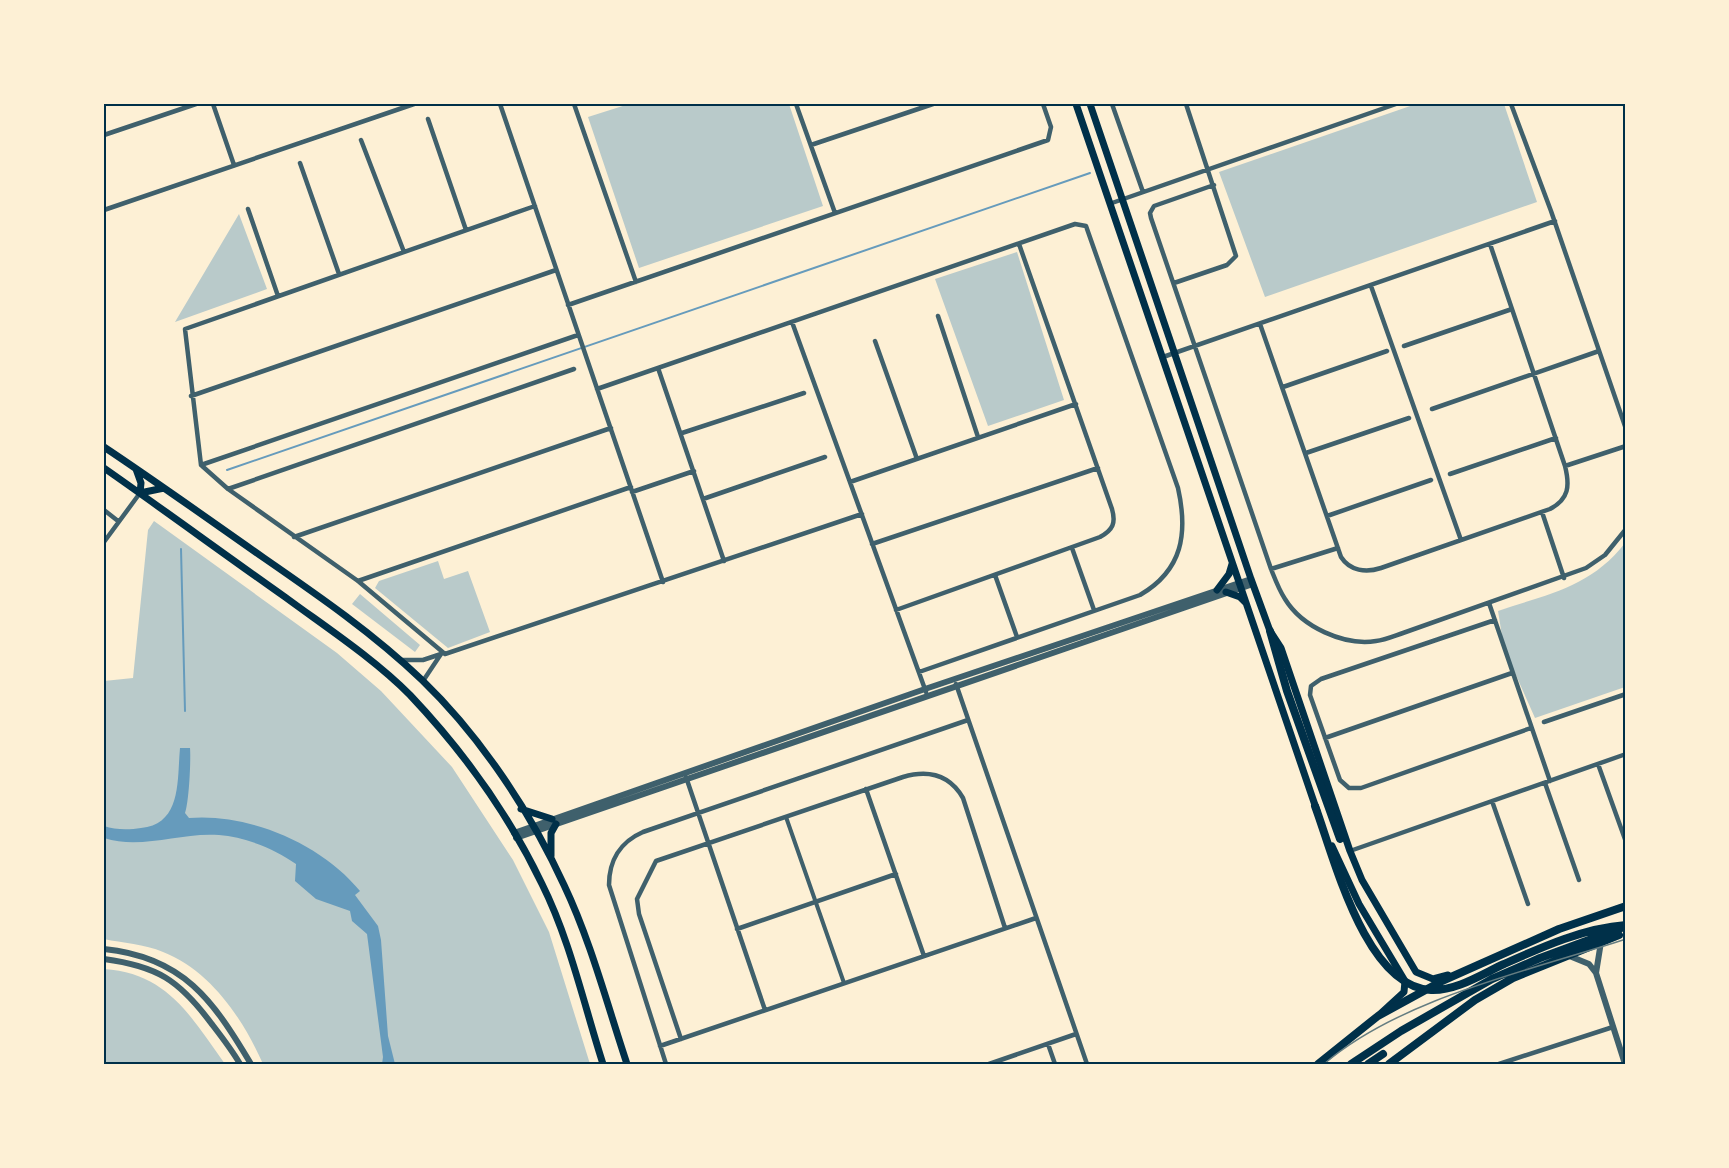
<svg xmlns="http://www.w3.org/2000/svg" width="1729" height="1168" viewBox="0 0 1729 1168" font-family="'Golos Text',sans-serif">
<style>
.green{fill:#b9caca}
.water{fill:#669bbc}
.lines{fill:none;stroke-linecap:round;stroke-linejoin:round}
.stream{stroke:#669bbc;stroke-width:2}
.pedestrian{stroke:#3f606c;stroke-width:4}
.minor{stroke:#3f606c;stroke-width:4.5}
.tertiary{stroke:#3f606c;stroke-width:6}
.secondary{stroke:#003049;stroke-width:7}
.trunk{stroke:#003049;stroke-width:8}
.tram{stroke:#657d81;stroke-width:1.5}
.neatline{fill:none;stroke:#003049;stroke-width:2}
</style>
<rect width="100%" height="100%" fill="#fdf0d5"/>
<path class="green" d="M629,104H789L823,206L639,268L588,117Z
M1416,104H1504L1537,202L1265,297L1219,172Z
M239,214L267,289L175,322Z
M1017,252L1064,400L988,426L935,279Z
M154,521L337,653L381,691L452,767L513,860L549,932L590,1064H263C243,1019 211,971 163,952C145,944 122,943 104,939V681L133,678L148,530Z
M1625,543V687L1535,718L1504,648L1498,611C1548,594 1591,587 1625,543Z
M438,561L444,579L468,571L490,632L448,648L375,588L379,581Z
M360,594L420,645L415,652L352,604Z
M104,969C168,973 191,1017 225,1064H104Z"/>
<path class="water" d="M180,748H190C191,760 189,803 185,813L189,818C249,813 322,844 360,891L355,895L378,926L381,940L388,1036L395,1064H382L383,1057L367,934L352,921L350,911L316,899L295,881L296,864C275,849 245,837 219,835C180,832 142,850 104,838V826C115,830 129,830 141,828C182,824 177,780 180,748Z"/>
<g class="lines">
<path class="stream" d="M227,470L1090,173
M181,549L185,711"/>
<path class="pedestrian" d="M786,817L844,983"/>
<path class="minor" d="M213,104L234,165
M500,104L663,582
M574,104L636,282
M796,104L835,213
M1112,104L1143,192
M1511,104L1551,211L1626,429
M428,119L466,230
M104,135L196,104
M361,140L404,252
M811,145L933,104
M300,163L339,274
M1214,185L1154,206L1150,213L1151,218L1271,569C1275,579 1279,590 1285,599C1302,627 1344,646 1376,641C1385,640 1394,636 1403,633L1586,568L1605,555L1626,529
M1112,203L1396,104
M535,206L185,329L201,465L228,489L358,581L445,654L862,514
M248,209L278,296
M104,210L414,104
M1174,283L1227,265L1236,256L1186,104
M1371,286L1461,540
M568,305L1048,140L1051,127L1043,104
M938,316L978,437
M792,322L926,692
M1260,324L1341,557C1350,571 1366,573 1381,568L1550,509C1569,499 1570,486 1565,466L1490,244
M875,341L917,459
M1404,346L1512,309
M1163,357L1555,221
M658,368L724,561
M1283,387L1387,351
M597,389L1075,224L1086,226L1178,488C1188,533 1183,570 1140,595L919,672
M191,396L556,270
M1432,409L1599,351
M682,433L804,393
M1306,453L1409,418
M201,465L578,335
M1565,466L1626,446
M1450,474L1556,438
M850,482L1076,404
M228,489L574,369
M632,492L694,471
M703,499L825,457
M104,510L118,521
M1542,512L1564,578
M1327,516L1431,480
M294,537L611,428
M104,542L140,493
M872,544L1098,468
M1072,548L1094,610
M1271,569L1338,548
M995,575L1017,637
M358,581L631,487
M1489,603L1550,781
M896,610L1100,537C1113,530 1116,523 1112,509L1019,244
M1495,620L1321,679L1311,686L1310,695L1340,780L1349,788H1361L1531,728
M400,660H423L441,654
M423,681L441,654
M956,684L1087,1064
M1544,722L1626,694
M1325,738L1512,673
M1598,764L1626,842
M686,777L765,1010
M1545,783L1579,880
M866,789L924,956
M1492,801L1528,904
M1350,851L1626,754
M737,929L896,874
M681,1039L639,914L637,899L656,861L903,777C927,770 949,774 963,798L1005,928
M1048,1044L1055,1064
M660,1046L1036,918
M666,1064L609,885C609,861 620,842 643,832L968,720
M989,1064L1076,1034
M1499,1064L1613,1027"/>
<path class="tertiary" d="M514,833L925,689L1251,579
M516,838L1253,584
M1601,942L1596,973L1625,1064
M104,949C183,957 213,1000 251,1064
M1567,955L1589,964L1596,973
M104,959C157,966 179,980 211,1023C221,1036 232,1050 240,1064"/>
<path class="secondary" d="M1076,104L1317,811
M1090,104L1251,579L1270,631L1281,648L1350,851L1362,880L1416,972L1433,979L1448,975
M104,447C158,483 211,521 264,558C319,596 374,634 422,680C480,736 530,811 564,885C591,942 607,1004 627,1064
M104,468C164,510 224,554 285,597C327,628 373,658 410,695C463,751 509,815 542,884C570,940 584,1005 603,1064
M136,469L141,483L140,493L164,488
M1217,590L1229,574L1232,564
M1226,592L1240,597L1245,602
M521,809L552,819
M1332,846L1359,904L1405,981L1404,992L1380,1014
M551,856V833L556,824"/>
<path class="trunk" d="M1270,631L1287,691L1340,839
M1315,806C1334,857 1365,987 1431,990C1457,991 1482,974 1504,964C1542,947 1584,928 1626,925
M1318,1064L1378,1016L1442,981L1559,929L1626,906
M1351,1064L1401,1031L1492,979L1540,958L1624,927
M1368,1064L1383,1054
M1389,1064L1475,1000L1513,978L1619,935"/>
<path class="tram" d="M1324,1064C1401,998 1529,971 1626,939"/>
</g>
<rect width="1729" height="1168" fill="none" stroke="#fdf0d5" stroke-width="210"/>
<rect x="105" y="105" width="1519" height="958" class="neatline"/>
</svg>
